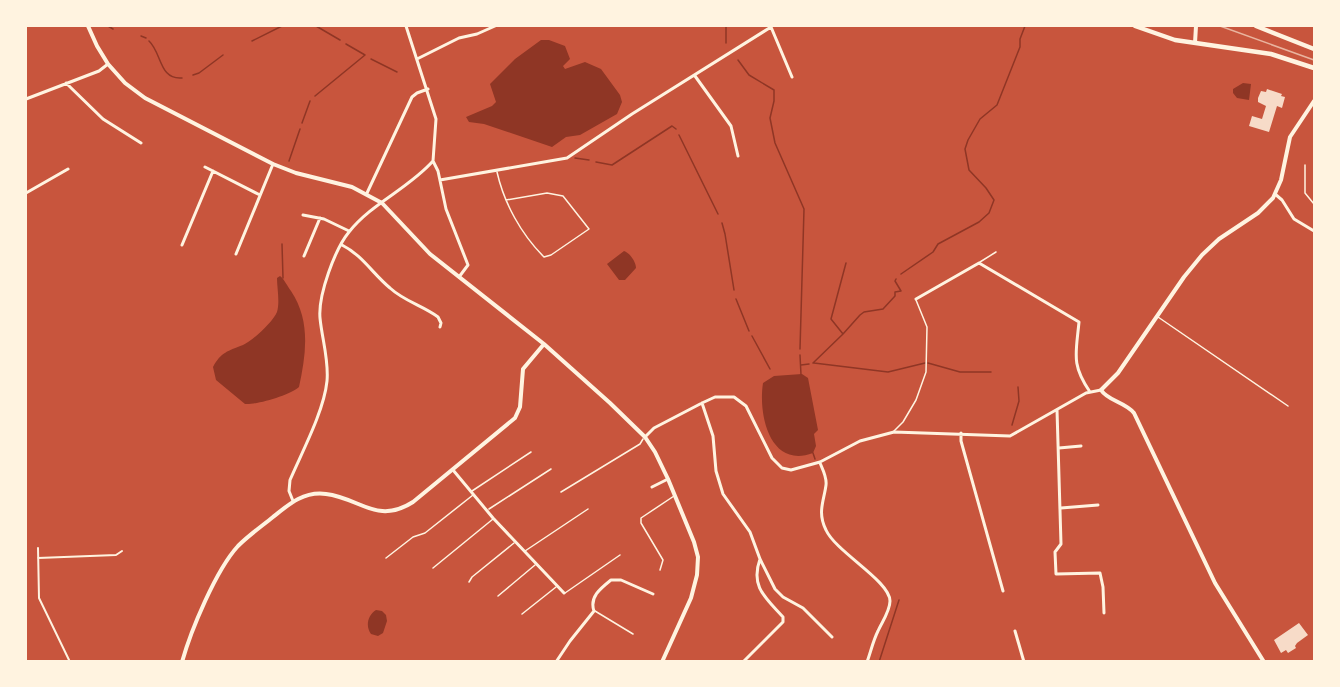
<svg xmlns="http://www.w3.org/2000/svg" width="1340" height="687" viewBox="0 0 1340 687" font-family="'Work Sans',sans-serif">
<style>
.water{fill:#8f3625}
.lines{fill:none;stroke-linecap:round;stroke-linejoin:round}
.stream{stroke:#8f3625;stroke-width:1.5}
.building{fill:#f7dbc8}
.service{stroke:#fff3e0;stroke-width:1.5}
.pedestrian{stroke:#fff3e0;stroke-width:2}
.minor{stroke:#fff3e0;stroke-width:3}
.tertiary{stroke:#fff3e0;stroke-width:4}
.secondary{stroke:#fff3e0;stroke-width:4.5}
.tram{stroke:#e9b49f;stroke-width:1.5}
</style>
<rect width="100%" height="100%" fill="#c8553d"/>
<path class="water" d="M541,40H549L565,46L570,59L563,66L565,69L585,62L601,69L620,95L622,102L617,114L580,135L566,137L552,147L484,124L469,122L466,117L492,106L496,102L490,84L515,59Z
M1243,83L1251,84L1249,100L1237,98L1233,93V89Z
M624,251C630,253 636,262 636,268L625,280H619L607,264Z
M280,276C285,280 287,286 291,291C311,321 306,354 299,387C290,395 257,405 245,404L216,380L213,367C221,352 228,351 243,345C252,341 273,322 277,312C280,302 277,288 277,278Z
M802,374L808,378L818,430L814,434L816,446L813,453C770,469 758,415 763,383L774,376Z
M376,610L382,611L386,615L387,621L383,633L378,636L371,634C365,626 368,615 376,610Z"/>
<g class="lines">
<path class="stream" d="M108,26L113,29
M316,26L340,40
M726,26V43
M141,36L146,38
M149,41C162,53 159,80 182,78
M252,41L282,26
M371,59L397,72
M738,60L749,75L774,90V101L770,118L775,143L804,209L800,349
M193,75L199,73L223,55
M315,96L365,55L346,44
M302,123L310,101
M679,135L718,214
M575,158L589,160
M289,161L300,129
M596,162L612,165L672,126L676,129
M722,223L725,234L734,290
M282,244L283,278
M901,274L933,252L938,244L979,222L989,213L994,200L986,188L969,170L965,149L968,140L980,119L997,105L1020,47V39L1025,26H1032
M736,299L749,331
M843,334L831,319L846,263
M752,336L770,369
M800,355L801,375
M813,363L843,334L860,315L864,312L883,309L895,296V292L901,291L895,281L896,279
M814,363L888,372L925,363
M928,363L960,372H991
M801,365L809,364
M1012,425L1019,401L1018,387
M813,453L815,459
M879,662L899,600"/>
</g>
<path class="building" d="M1267,89L1282,94L1281,96L1285,97L1282,108L1277,106L1269,132L1249,126L1252,116L1262,119L1266,106L1258,102V98L1261,91L1266,92Z
M1299,623L1308,635L1297,643L1295,646L1296,648L1288,653L1286,650L1281,653L1274,640Z"/>
<g class="lines">
<path class="service" d="M1305,165V193L1314,204
M497,172C504,203 521,234 544,257L551,255L589,229L563,196L547,193L506,200
M980,262L996,252
M1158,317L1288,406
M894,431L903,422L916,400L926,372L927,327L916,300
M472,491L531,452
M561,492L640,444L643,439
M489,509L551,469
M525,551L588,509
M386,558L413,537L425,533L473,495
M433,568L493,519
M660,570L663,560L641,523V518L674,496
M469,582L472,577L514,543
M565,593L620,555
M498,596L535,565
M595,611L633,634
M522,614L556,587"/>
<path class="pedestrian" d="M38,548L39,598L70,662
M38,558L116,555L122,551"/>
<path class="minor" d="M406,26L436,119L433,161L438,171L446,209L468,265L459,277
M417,59L459,38L477,34L495,26
M695,76L731,126L738,156
M66,83L103,119L141,143
M26,99L99,71L108,64
M205,167L260,195
M440,180L567,158L632,114L771,27L792,77
M26,193L68,169
M367,193L412,97L417,93L428,89
M1275,194L1282,200L1294,219L1314,231
M303,215L324,219L349,231
M182,245L213,171
M342,245C362,255 373,274 390,288C404,301 423,306 438,317L441,323L440,327
M236,254L273,164
M304,256L320,218
M916,299L979,263L1079,322C1076,354 1071,364 1090,392
M702,403L713,436L716,471L723,494L750,532L760,559L775,589L783,597L803,608L832,637
M1057,410L1061,544L1055,552L1056,574L1100,573L1103,587L1104,613
M961,433V441L1003,591
M645,437L654,428L702,403L715,397H734L746,406L772,458L782,468L791,470L820,462L860,441L894,432L1010,436L1086,393L1101,390
M1059,448L1081,446
M820,463C823,470 827,477 826,485C824,501 817,512 826,530C836,552 890,581 890,601C890,611 882,622 878,631C873,641 871,651 867,662
M453,470L493,518L564,593
M652,487L668,479
M293,501L289,491L290,480C302,452 324,411 327,381C329,360 322,339 320,318C318,295 335,249 349,232C372,203 408,189 433,161
M1061,508L1098,505
M1015,631L1024,662
M556,662L570,641L594,611C589,597 601,588 611,580H621L653,594
M743,662L783,622V617C766,598 750,587 760,559"/>
<path class="tertiary" d="M88,26L97,46L108,64L125,83L145,98L273,164L296,173L352,187L382,203L430,254L544,344L610,403L645,437L655,452L668,479L694,542L698,557L697,575L691,598L662,662
M1195,43L1196,26
M182,662C191,630 216,570 238,546C249,535 262,526 273,517C289,504 304,491 326,494C360,498 377,525 413,502L515,418L520,407L523,369L544,344
M1264,662L1215,583L1134,413C1125,402 1108,401 1101,390L1118,373L1184,277L1202,255L1219,239L1258,213L1273,198L1281,180L1290,137L1314,101"/>
<path class="secondary" d="M1135,26L1175,40L1271,54L1314,68
M1256,26L1314,49"/>
<path class="tram" d="M1220,26L1314,60"/>
</g>
<rect width="1340" height="687" fill="none" stroke="#fff3e0" stroke-width="54"/>
</svg>
